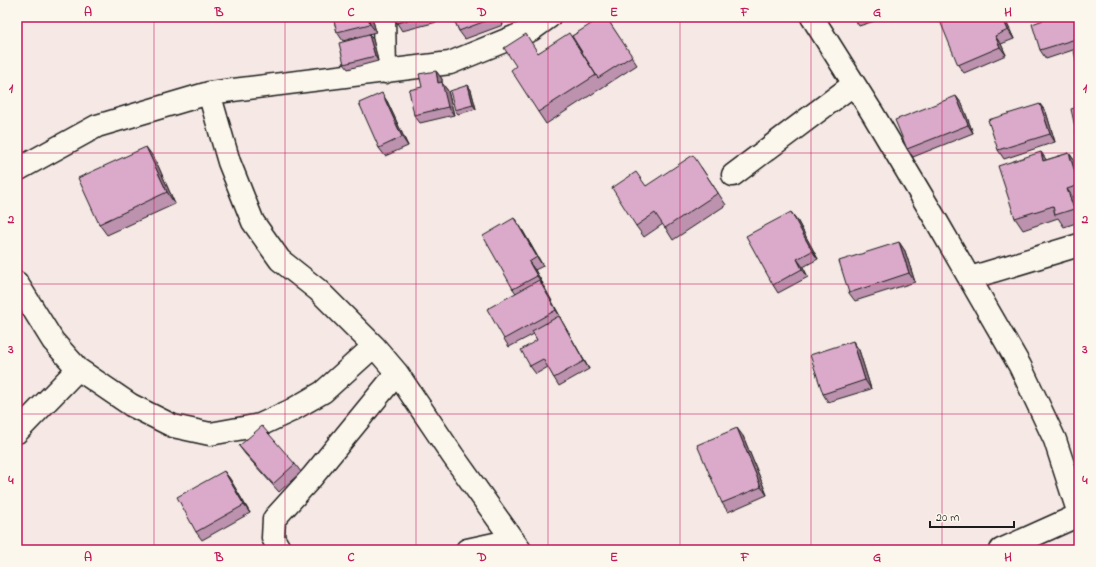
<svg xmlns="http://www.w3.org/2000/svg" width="1096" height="567" viewBox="0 0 1096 567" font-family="'Indie Flower',sans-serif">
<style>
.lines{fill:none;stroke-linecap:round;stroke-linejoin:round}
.street-casing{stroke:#1c1c1c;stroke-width:25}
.street{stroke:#fbf7ec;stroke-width:22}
.wall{fill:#bc92ae;stroke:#1c1c1c}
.shaded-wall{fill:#99778d;stroke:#1c1c1c}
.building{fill:#dbaaca;stroke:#1c1c1c}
.grid{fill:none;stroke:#c2185b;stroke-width:1;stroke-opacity:0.55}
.neatline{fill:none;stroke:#c2185b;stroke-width:1.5}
.grid-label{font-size:13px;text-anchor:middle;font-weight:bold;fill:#c2185b}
</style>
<rect width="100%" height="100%" fill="#f5e8e5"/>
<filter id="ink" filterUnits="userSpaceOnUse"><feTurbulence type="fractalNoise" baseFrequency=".025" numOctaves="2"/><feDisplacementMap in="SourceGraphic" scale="8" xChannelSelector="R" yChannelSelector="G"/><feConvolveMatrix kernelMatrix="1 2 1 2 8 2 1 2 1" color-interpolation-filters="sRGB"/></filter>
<g filter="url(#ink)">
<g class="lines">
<g class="street-casing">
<path id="street" d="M384,17L385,72
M812,17L873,114L933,215L1020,366L1055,440L1079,514
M209,93L229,162L253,222L280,260L318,290L374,346L397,373L453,456L520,550
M17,170L97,126L209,93L450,63L531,30L549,17
M733,175L854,84
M970,278L1079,245
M17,283L53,341L78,369L131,405L173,426L210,434L260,425L290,411L323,392L374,346
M17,432L78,369
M280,550L273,538L274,519L312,477L397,373
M467,550L513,540
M1001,550L1079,515"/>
</g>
<use href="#street" class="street"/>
</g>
<path class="wall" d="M333,17H372L376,32L343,41L337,32Z
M395,17H435L437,22L402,31L397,23Z
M453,17H500L503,25L465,39L459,31Z
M527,17H535L530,21Z
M606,17L637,65L546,124L538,112V53L572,36Z
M853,17H887L859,26Z
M949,17H1004L1014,39L1001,44L1006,55L964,73L958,65Z
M1079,17V48L1046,59L1040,50Z
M369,35L373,39L378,61L348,69L344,64Z
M436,71L442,79V83L448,91L454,115L420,123L414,115L422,87Z
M468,85L471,90L476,109L458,114L455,110Z
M387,101L408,146L385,156L379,148Z
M962,104L973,133L913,157L907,149Z
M1046,112L1055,142L1004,159L998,150Z
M1041,152L1046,160L1069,153L1077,164L1079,172V199L1075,200L1079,212V222L1064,227L1058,218L1023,230L1015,218Z
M155,159L175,204L107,235L99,224Z
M701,167L726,205L673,240L663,224L644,237L636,226L646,186Z
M514,218L520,226L543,266L535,270L543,284L542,285L561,318L560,319L564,325L589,369L559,386L554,378L548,367L536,374L530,366L537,340L534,334L509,347L504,339L516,293L513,289Z
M797,220L818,259L803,267L808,277L778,293L773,285Z
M899,242L905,251L915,282L855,301L849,293Z
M859,350L871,389L828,402L823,394Z
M743,436L767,495L728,512L722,503Z
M239,446L295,464L301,472L279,492L245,454Z
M224,471L230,479L250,513L202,540L196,532Z"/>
<path class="shaded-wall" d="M368,17H372L376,32L370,24Z
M433,17H435L437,22Z
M498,17H500L503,25Z
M1002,17H1004L1014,39L1008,30Z
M369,35L373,39L378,61L375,56Z
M995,36L1001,44L1006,55L1000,47Z
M436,71L442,79V83L448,91L454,115L448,107L438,83Z
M468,85L471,90L476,109L473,105Z
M382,93L387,101L408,146L402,137Z
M956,96L962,104L973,133L968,125Z
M1040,104L1046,112L1055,142L1050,134Z
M146,147L155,159L175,204L167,192Z
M1041,152L1049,164L1043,161Z
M1069,153L1077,164L1079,172V185Z
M1067,189L1075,200L1079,212V217L1074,209Z
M791,212L797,220L818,259L812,251Z
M514,218L520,226L543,266L537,257Z
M899,242L905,251L915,282L909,273Z
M797,259L803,267L808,277L802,269Z
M529,262L535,270L543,284L537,276Z
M539,280L545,288L561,318L556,310Z
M559,316L564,325L589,369L584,361Z
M853,341L859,350L871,389L865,380Z
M737,428L743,436L767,495L761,487Z
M224,471L230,479L250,513L244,505Z"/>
<path class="building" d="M333,17H368L370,24L337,32Z
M395,17H419L397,23Z
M453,17H496L459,31Z
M602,17H606L632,56L598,78L572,36Z
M949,17H1002L1008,30L995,36L1000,47L958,65L940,21Z
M1052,17H1079V38L1040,50L1032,24Z
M569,33L596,75L538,112L511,70L516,66L504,48L526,34L538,53Z
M369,35L375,56L344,64L339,43Z
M1079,50V72L1074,51Z
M436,71L438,83L442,82L448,107L414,115L409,90L422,87L419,74Z
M468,85L473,105L455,110L450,91Z
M382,93L402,137L379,148L359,103Z
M956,96L968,125L907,149L895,120Z
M1040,104L1050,134L998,150L988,120Z
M1079,107V136H1077L1071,109Z
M146,147L167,192L99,224L78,178Z
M1041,152L1043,161L1069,153L1079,185L1067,189L1074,209L1055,215L1053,206L1015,218L998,166Z
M693,155L718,193L665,228L655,213L636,226L612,188L636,172L646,186Z
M791,212L812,251L797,259L802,269L773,285L746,236Z
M514,218L537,257L529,262L537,276L513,289L483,236Z
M899,242L909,273L849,293L839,261Z
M539,280L556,310L504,339L487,309Z
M559,316L584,361L554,378L543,359L530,366L521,350L537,340L532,331Z
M853,341L865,380L823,394L810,355Z
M262,426L295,464L273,484L239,446Z
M737,428L761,487L722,503L697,445Z
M224,471L244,505L196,532L177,497Z"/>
</g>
<path class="grid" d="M154,17V550M285,17V550M416,17V550M548,17V550M680,17V550M811,17V550M942,17V550M17,153H1079M17,284H1079M17,414H1079"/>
<rect width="1096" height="567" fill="none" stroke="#fbf7ec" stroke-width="44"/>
<path d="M930 521v6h84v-6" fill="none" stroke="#1c1c1c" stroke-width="2"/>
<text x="936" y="521" font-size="12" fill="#1c1c1c" stroke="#fbf7ec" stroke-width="3" paint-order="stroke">20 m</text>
<rect x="22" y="22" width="1052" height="523" class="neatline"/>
<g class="grid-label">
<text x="88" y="16">A</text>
<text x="219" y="16">B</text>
<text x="351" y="16">C</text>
<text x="482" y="16">D</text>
<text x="614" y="16">E</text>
<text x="745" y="16">F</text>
<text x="877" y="16">G</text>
<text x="1008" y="16">H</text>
<text x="11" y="92">1</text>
<text x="1085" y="92">1</text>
<text x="11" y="223">2</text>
<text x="1085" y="223">2</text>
<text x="11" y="353">3</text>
<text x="1085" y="353">3</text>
<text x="11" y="484">4</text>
<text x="1085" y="484">4</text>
<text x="88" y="561">A</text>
<text x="219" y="561">B</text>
<text x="351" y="561">C</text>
<text x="482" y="561">D</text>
<text x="614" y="561">E</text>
<text x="745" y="561">F</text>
<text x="877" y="561">G</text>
<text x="1008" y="561">H</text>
</g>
</svg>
